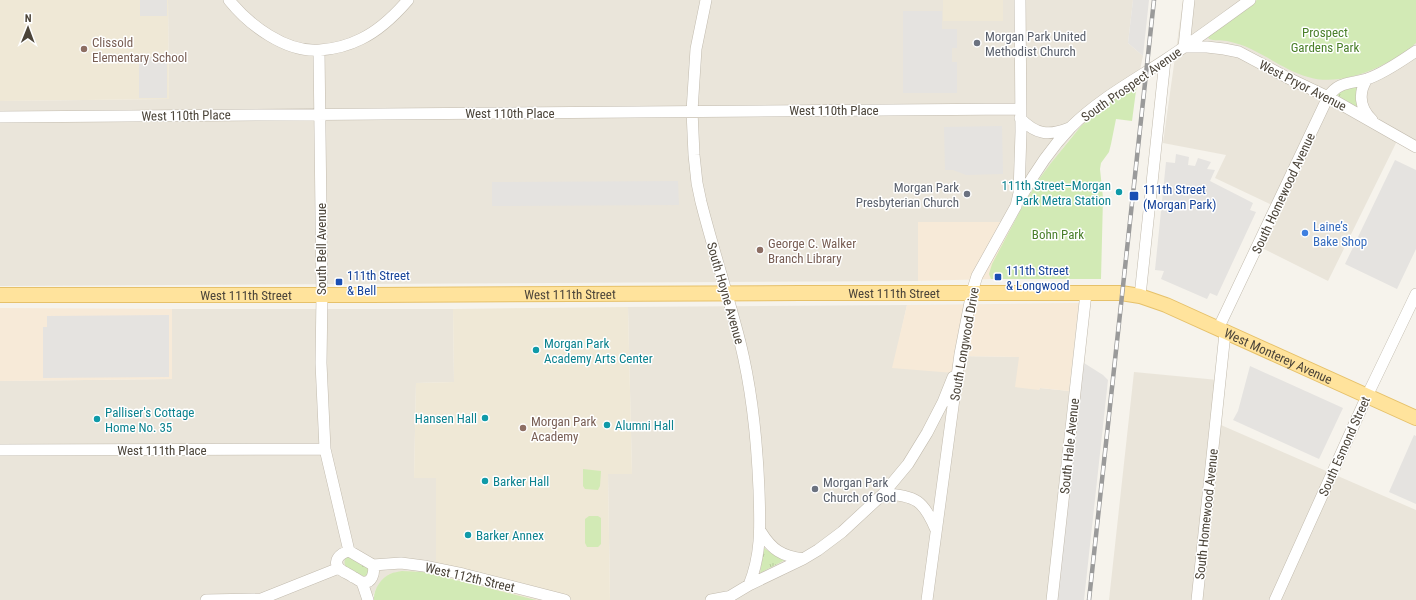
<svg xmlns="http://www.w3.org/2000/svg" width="1416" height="600" viewBox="0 0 1416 600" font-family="'Roboto Condensed',sans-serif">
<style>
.residential{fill:#eae5da}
.commercial{fill:#f7ead8}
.education{fill:#efe8d6}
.grass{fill:url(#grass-tufts)}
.green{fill:#d2eab5}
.parking{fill:#e5e3e0}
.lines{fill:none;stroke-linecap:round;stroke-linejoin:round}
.minor-casing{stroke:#c2bbae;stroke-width:12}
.major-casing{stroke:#e6c16a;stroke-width:16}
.minor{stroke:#fff;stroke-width:11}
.major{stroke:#ffe39c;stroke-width:14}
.rail-casing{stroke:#9a9a9a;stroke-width:4.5}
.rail{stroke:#fff;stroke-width:3;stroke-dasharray:9;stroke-linecap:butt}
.worship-dot{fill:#6b7280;stroke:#fff;stroke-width:1.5}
.education-dot{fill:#8d6e63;stroke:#fff;stroke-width:1.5}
.culture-dot{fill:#0f9aa8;stroke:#fff;stroke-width:1.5}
.transit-dot{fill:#1a4fb4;stroke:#fff;stroke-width:1.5}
.shop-dot{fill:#3f7fe0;stroke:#fff;stroke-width:1.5}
.labels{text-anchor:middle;stroke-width:3;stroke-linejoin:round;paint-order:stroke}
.park-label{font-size:13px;fill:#4a7f2a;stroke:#fff}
.worship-label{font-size:13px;fill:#5b616d;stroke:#fff;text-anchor:start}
.education-label{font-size:13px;fill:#785e54;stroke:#fff;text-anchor:start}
.street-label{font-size:13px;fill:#4b4439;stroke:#fff}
.culture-label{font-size:13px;fill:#0d838f;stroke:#fff;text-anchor:start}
.transit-label{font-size:13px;fill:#164399;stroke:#fff;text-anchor:start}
.shop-label{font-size:13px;fill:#366cbe;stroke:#fff;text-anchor:start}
</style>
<defs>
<pattern id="grass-tufts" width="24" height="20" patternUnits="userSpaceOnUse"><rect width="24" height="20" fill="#d2eab5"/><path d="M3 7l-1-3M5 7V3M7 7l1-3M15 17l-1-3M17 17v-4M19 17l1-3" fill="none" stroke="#b6ca9c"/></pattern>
</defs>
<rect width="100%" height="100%" fill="#f6f3ec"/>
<path class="residential" d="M168,0H1133L1128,43L1143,56L1137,83L1103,107L1081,126L1070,139L1039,179L1014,222H918V281L0,286V101L169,99Z
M1183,0H1416V144L1400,135L1328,281L1256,245L1274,206L1215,178L1226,155L1163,143Z
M907,305L893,368L960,356L1019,357L1039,390L1040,388L1069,391L1047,600H610L608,473L632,474L628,307Z
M172,309H453L454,382L416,383L414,478H436V575L423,572L390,574L379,584L376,589L373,596L374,600H0V381L172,379Z
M1134,372L1218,380L1214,422L1416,510V600H1109Z"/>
<path class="commercial" d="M918,222H1014L990,277L991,279L918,281Z
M1079,303L1069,391L1040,388L1039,390L1015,387L1019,357L960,356L954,373L892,368L907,305Z
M0,308L172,309V379L0,381Z"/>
<path class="education" d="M0,0H168L169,99L0,101Z
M943,0H1003V21H943Z
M628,307L632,474H608L610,600H374L379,584L389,574L402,571H411L436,575V478H414L416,383L454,382L453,309Z"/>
<path class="grass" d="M1354,86L1357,87V106H1354L1337,95L1338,91Z
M764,548L776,556L785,560L760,573Z
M346,557H349L367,566L370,570L369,575C359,579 339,569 346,557Z"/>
<path class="green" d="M1257,0H1416V43C1391,65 1342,88 1308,77C1287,71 1270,58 1251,49C1243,45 1235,43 1227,41C1221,40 1214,41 1209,39L1208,37L1210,33Z
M1137,83L1132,121L1116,119L1111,144L1109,152L1101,163L1100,169L1103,198L1101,279H991L989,274L992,264L1021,209L1039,179L1051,163L1081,126L1111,101Z
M583,469L601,471L600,486L598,490L585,489L583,486Z
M589,516H598L601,518V544L598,547H587L585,543V519Z
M402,571L423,572L444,577L536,600H374C373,590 381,578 390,574C394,572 398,572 402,571Z"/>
<path class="parking" d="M140,0H167V16H140Z
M1133,0H1149L1143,56L1128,43Z
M903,11H942V29H957V48H952V62H957V93H903Z
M139,57H167V98H139Z
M1002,126L1003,174L966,175L953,170H945L944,127Z
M1176,154L1189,157L1188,165L1195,166L1198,158L1211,162L1207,169L1215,170L1210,181L1253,203L1250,210L1256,212L1217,296L1210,293L1207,299L1161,279L1164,271L1155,270L1166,162L1175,163Z
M1395,160L1416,170V249L1397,289L1345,264Z
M678,181L679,205L492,206V182Z
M169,315V377L43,378V327H47V316Z
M1084,363L1103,375L1108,380L1084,600H1056Z
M1250,366L1343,408L1319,459L1233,420L1238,411Z
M1414,435L1416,436V504L1389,492Z"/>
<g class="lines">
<g class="minor-casing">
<path id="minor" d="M229,0C249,25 286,53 320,50C334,49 349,45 361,39C380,30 395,15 408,0
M706,0L696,49L692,111L694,155L697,183L701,202C713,249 728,295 740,342C752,390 757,440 759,490C760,524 762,553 749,585
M1189,0L1184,47H1207L1224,49L1239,52L1288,78L1328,97L1416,147
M319,51L322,295L321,363L325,449L349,551
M1367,79C1358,93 1360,108 1372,120
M0,117L1020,109
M1020,118C1036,135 1049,136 1069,128
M1020,199C1034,173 1051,148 1071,127C1098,100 1133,81 1165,60C1194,41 1222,20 1250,0
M1140,296L1165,60
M1218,329L1328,97C1339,81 1350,84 1367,79C1382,74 1403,60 1416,51
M0,450L325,449
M883,494C916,495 924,501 936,530
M761,532C772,550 782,556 803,559
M349,551L373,565C375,573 372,584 362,582C359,581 356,578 353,577C349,574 343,572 340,569C331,561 341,553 349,551Z
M373,565L401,563L424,566L463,574L565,600
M362,582L368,600
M206,600L261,599L339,568
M711,600L727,597
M724,600L749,585L803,559L818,550L842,532L883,494L908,464L927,433L943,402L953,377
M927,600L960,354L972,292L977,276L1016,206L1019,193L1021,132L1020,0
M1052,600L1086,293
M1197,600L1225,333
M1275,600L1367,396L1416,294"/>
</g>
<g class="major-casing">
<g id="major">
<path id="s1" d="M0,295H370L800,293H1121L1140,296L1166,305L1416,418"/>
</g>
</g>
<use href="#minor" class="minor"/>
<use href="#major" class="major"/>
<g class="rail-casing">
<path id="rail" d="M1089,600L1154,0"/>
</g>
<use href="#rail" class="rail"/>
</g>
<g class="worship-dot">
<circle cx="977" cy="43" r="4"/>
<circle cx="967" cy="194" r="4"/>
<circle cx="815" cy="489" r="4"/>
</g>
<g class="education-dot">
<circle cx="84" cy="49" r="4"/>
<circle cx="760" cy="250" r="4"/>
<circle cx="523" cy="428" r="4"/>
</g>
<g class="culture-dot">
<circle cx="1119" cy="192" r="4"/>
<circle cx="536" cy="350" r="4"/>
<circle cx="485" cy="418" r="4"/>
<circle cx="97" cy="419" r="4"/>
<circle cx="607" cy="425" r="4"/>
<circle cx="485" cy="481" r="4"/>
<circle cx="468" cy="535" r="4"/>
</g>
<g class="transit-dot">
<rect x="1129" y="191" width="10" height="10" rx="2"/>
<rect x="994" y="273" width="8" height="8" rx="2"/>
<rect x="335" y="278" width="8" height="8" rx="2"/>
</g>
<circle class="shop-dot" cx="1305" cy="233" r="4"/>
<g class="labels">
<g class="park-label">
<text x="1325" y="37">Prospect<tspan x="1325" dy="15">Gardens Park</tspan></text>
<text x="1058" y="239">Bohn Park</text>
</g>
<g class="worship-label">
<text x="985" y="41">Morgan Park United<tspan x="985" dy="15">Methodist Church</tspan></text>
<text x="959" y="192" text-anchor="end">Morgan Park<tspan x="959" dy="15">Presbyterian Church</tspan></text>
<text x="823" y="487">Morgan Park<tspan x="823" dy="15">Church of God</tspan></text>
</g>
<g class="education-label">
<text x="92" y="47">Clissold<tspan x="92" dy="15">Elementary School</tspan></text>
<text x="768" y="248">George C. Walker<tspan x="768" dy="15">Branch Library</tspan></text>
<text x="531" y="426">Morgan Park<tspan x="531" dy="15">Academy</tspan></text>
</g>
<g class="street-label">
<text transform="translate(1131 84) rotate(-35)" y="5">South Prospect Avenue</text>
<text transform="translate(1303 85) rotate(27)" y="5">West Pryor Avenue</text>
<text x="834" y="115">West 110th Place</text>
<text x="510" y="118">West 110th Place</text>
<text transform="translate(186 115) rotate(-1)" y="5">West 110th Place</text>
<text transform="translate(1283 193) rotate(-65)" y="5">South Homewood Avenue</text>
<text transform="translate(321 249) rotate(-90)" y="5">South Bell Avenue</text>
<text dy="5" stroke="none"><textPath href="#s1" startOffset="894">West 111th Street</textPath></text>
<text transform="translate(726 293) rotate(74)" y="5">South Hoyne Avenue</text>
<text dy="5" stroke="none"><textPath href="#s1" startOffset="570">West 111th Street</textPath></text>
<text dy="5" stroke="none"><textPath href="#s1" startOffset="246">West 111th Street</textPath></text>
<text transform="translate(964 344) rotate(-80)" y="5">South Longwood Drive</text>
<text dy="5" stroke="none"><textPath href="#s1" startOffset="1291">West Monterey Avenue</textPath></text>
<text transform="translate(1069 446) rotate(-84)" y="5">South Hale Avenue</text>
<text transform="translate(1344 446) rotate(-66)" y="5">South Esmond Street</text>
<text x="162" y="455">West 111th Place</text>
<text transform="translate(1206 514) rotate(-84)" y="5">South Homewood Avenue</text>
<text transform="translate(470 577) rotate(13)" y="5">West 112th Street</text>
</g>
<g class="culture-label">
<text x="1111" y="190" text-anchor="end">111th Street–Morgan<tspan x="1111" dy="15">Park Metra Station</tspan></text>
<text x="544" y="348">Morgan Park<tspan x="544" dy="15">Academy Arts Center</tspan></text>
<text x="105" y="417">Palliser's Cottage<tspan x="105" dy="15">Home No. 35</tspan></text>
<text x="477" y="423" text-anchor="end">Hansen Hall</text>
<text x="615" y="430">Alumni Hall</text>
<text x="493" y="486">Barker Hall</text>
<text x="476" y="540">Barker Annex</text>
</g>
<g class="transit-label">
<text x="1143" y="194">111th Street<tspan x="1143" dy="15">(Morgan Park)</tspan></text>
<text x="1006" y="275">111th Street<tspan x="1006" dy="15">&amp; Longwood</tspan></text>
<text x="347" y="280">111th Street<tspan x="347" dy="15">&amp; Bell</tspan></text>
</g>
<g class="shop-label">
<text x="1313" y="231">Laine’s<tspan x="1313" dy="15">Bake Shop</tspan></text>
</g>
</g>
<g transform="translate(28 28) rotate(1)" stroke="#ffffff" stroke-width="3" paint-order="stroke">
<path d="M0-3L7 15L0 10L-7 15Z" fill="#4b4439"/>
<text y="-6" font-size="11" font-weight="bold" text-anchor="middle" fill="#4b4439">N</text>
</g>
</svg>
